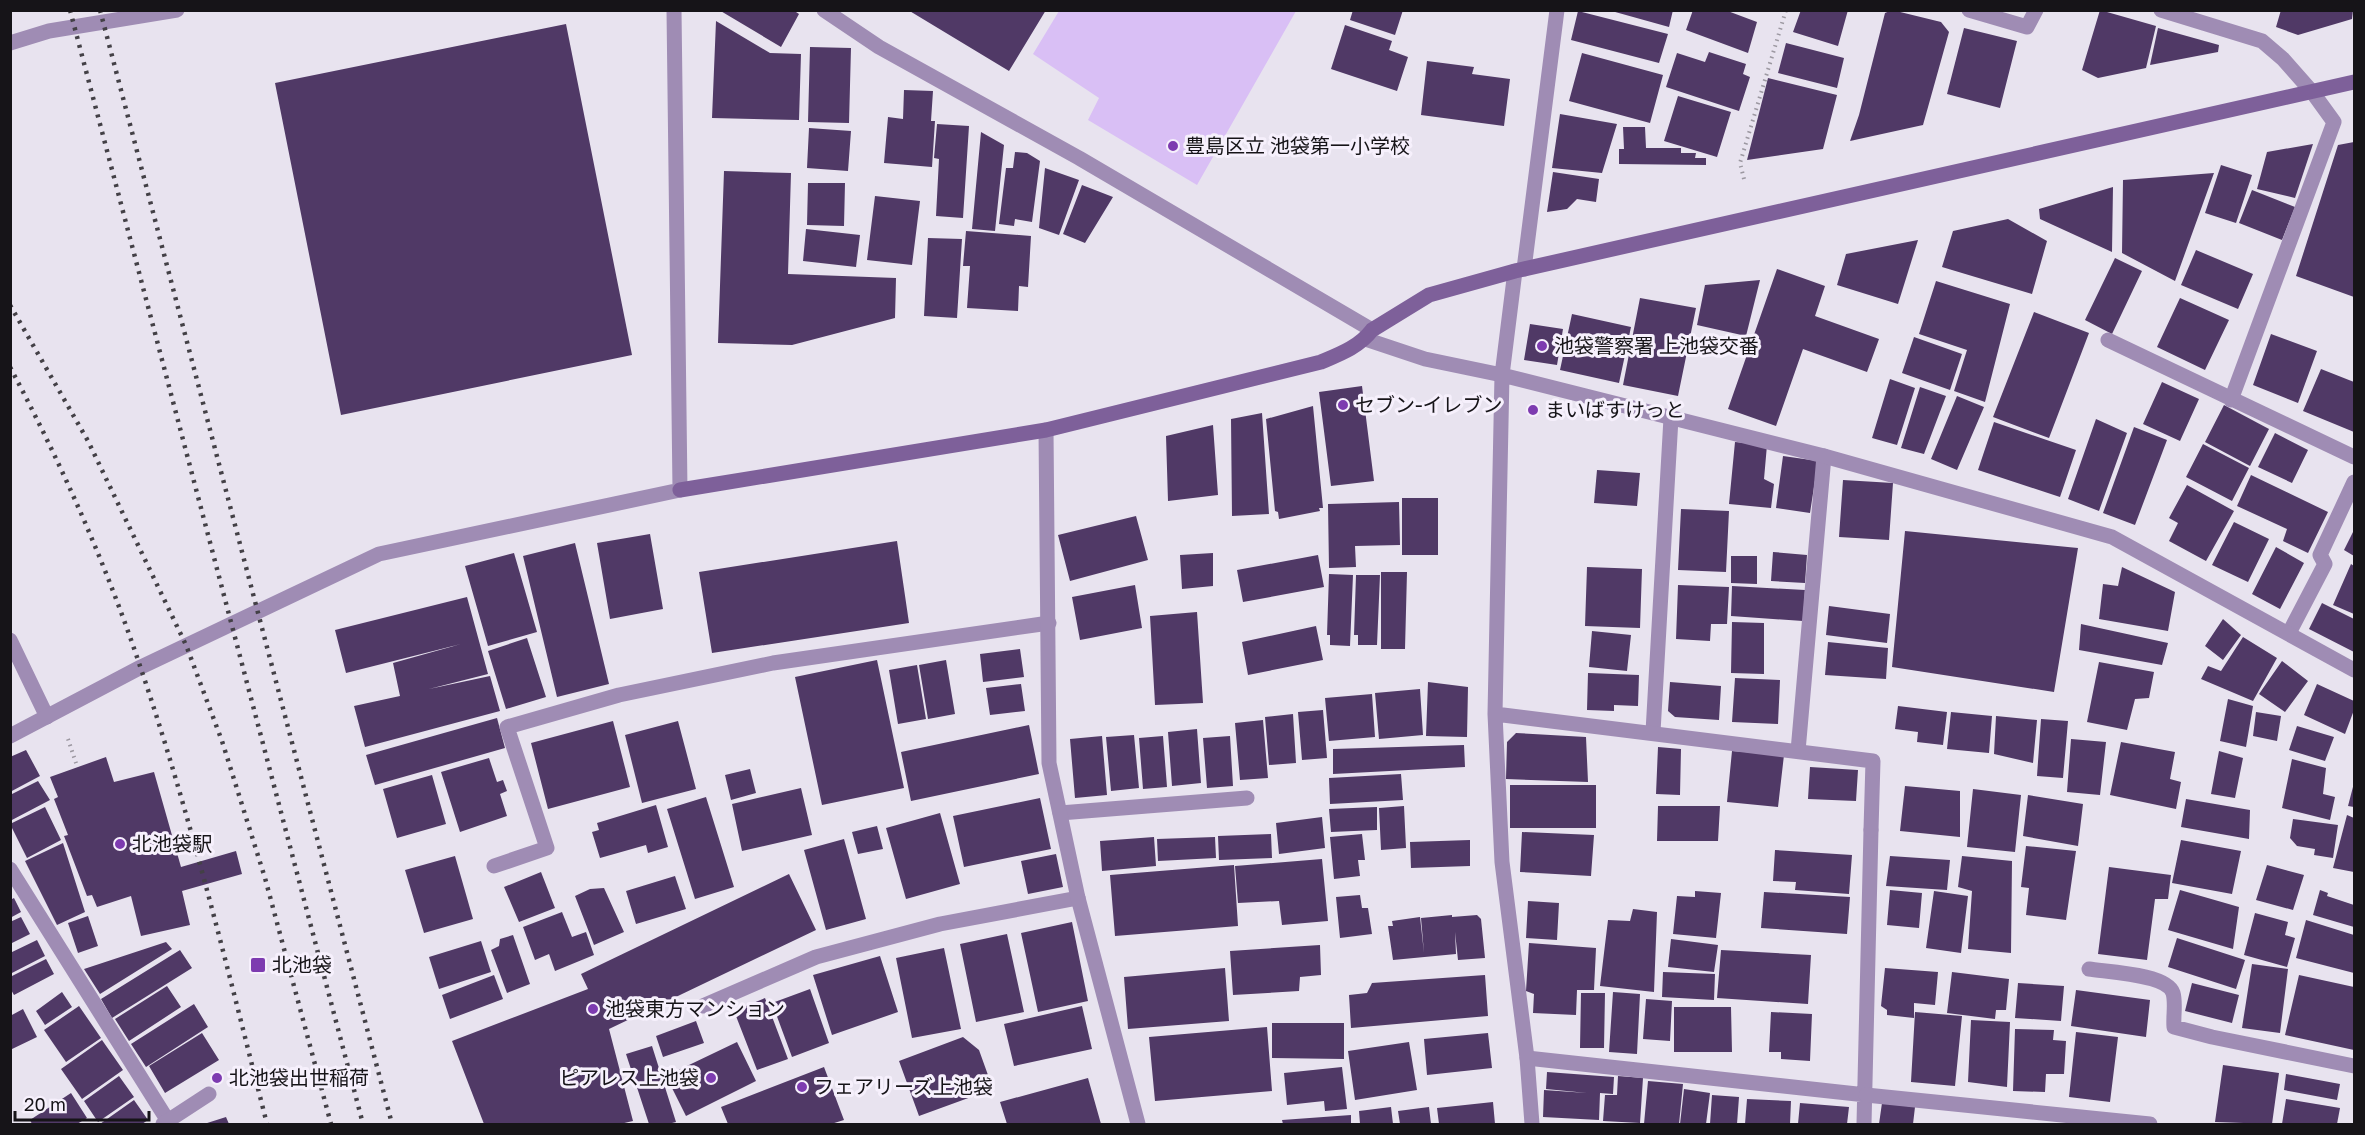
<svg xmlns="http://www.w3.org/2000/svg" width="2365" height="1135" viewBox="0 0 2365 1135" font-family="'Golos Text','Noto Sans JP',sans-serif">
<style>
.green{fill:#d9bff5}
.building{fill:#503966}
.lines{fill:none;stroke-linecap:round;stroke-linejoin:round}
.path{stroke:#9c98a1;stroke-width:4;stroke-dasharray:1.5 4.5;stroke-linecap:butt}
.lane{stroke:#9f8cb4;stroke-width:15}
.street{stroke:#9f8cb4;stroke-width:15}
.secondary{stroke:#7e609a;stroke-width:15}
.rail{stroke:#434046;stroke-width:4.5;stroke-dasharray:3 6;stroke-linecap:butt}
.poi-dot{fill:#7d3bb0;stroke:#f6f0fc;stroke-width:2}
.labels{text-anchor:middle;stroke-width:6;stroke-linejoin:round;paint-order:stroke}
.poi-label{font-size:20px;fill:#161418;stroke:#f6f0fc;text-anchor:start}
</style>
<rect width="100%" height="100%" fill="#e8e3ef"/>
<path class="green" d="M1059,11V10L1296,11L1197,185L1088,120L1099,98L1033,54Z"/>
<path class="building" d="M719,10H793L799,14L781,47Z
M908,10H1046L1009,71Z
M1353,10H1403L1395,35L1350,20Z
M1608,10H1673L1669,27Z
M1693,10H1725L1757,22L1748,53L1686,30Z
M1801,10H1848L1838,46L1793,32Z
M1892,10L1941,22L1949,32L1923,125L1850,141L1859,115L1885,13Z
M2100,10L2156,26L2146,68L2098,78L2082,70Z
M2281,10H2353L2352,19L2298,35L2276,27Z
M1578,11L1668,34L1659,63L1571,40Z
M716,21L770,53L801,54L799,120L712,118Z
M566,24L632,355L341,415L275,83Z
M1345,25L1392,41L1389,50L1408,57L1397,91L1331,69Z
M1964,28L2017,41L2000,108L1947,94Z
M2158,28L2219,45L2218,52L2150,65Z
M1786,43L1844,58L1837,88L1778,73Z
M810,47L851,48L849,123L808,122Z
M1709,52L1746,64L1743,74L1750,77L1739,111L1666,87L1677,53L1705,62Z
M1582,53L1663,75L1650,123L1569,101Z
M1427,61L1474,67L1472,74L1510,79L1504,126L1421,115Z
M1768,78L1837,95L1823,149L1747,160Z
M904,90L933,91L931,121H935L932,167L884,163L888,117L903,119Z
M1678,96L1731,112L1717,157L1664,141Z
M1560,114L1617,124L1602,173L1552,168Z
M937,124L969,126L963,218L936,216L939,159L934,158Z
M1623,127H1645L1646,148H1681V153H1696L1695,158H1706V165L1619,164V149H1624Z
M809,128L851,131L848,171L807,168Z
M981,132L1004,145L995,231L972,229Z
M2354,142V297L2296,276L2338,145Z
M2313,144L2295,198L2257,189L2267,152Z
M1015,152L1027,153L1040,161L1032,222L1015,219L1014,226L999,224L1006,168H1013Z
M2221,165L2252,175L2236,223L2205,213Z
M1045,168L1079,180L1059,235L1039,228Z
M724,171L791,173L788,274L896,278L895,318L792,345L718,343Z
M1553,172L1599,179L1596,202L1577,199L1567,209L1547,212Z
M2214,173L2175,281L2122,253L2123,180Z
M808,183H845L844,226L807,225Z
M1082,185L1113,197L1085,243L1063,234Z
M2113,187L2112,252L2040,219L2039,209Z
M2252,190L2295,207L2282,240L2239,223Z
M875,196L920,201L912,265L867,260Z
M2008,219L2047,241L2032,294L1942,267L1953,231Z
M806,229L860,235L856,267L803,261Z
M966,231L1031,236L1028,287L1019,286L1018,311L967,308L970,266H963Z
M928,238L962,239L957,318L924,316Z
M1918,240L1898,304L1837,285L1846,254Z
M2196,250L2253,274L2238,309L2181,285Z
M2115,258L2142,271L2112,334L2085,320Z
M1777,269L1825,286L1815,316L1879,339L1867,372L1803,349L1776,426L1728,409Z
M1760,280L1746,336L1697,325L1705,285Z
M1936,281L2010,304L1985,402L1954,391L1967,350L1919,334Z
M1640,298L1696,308L1678,396L1623,385Z
M2180,298L2229,320L2205,370L2157,347Z
M2034,312L2089,333L2049,438L1993,417Z
M1572,314L1631,327L1619,383L1560,370Z
M1530,324L1563,329L1557,365L1524,360Z
M2271,334L2317,351L2298,403L2253,385Z
M1914,337L1962,354L1950,390L1902,373Z
M2321,369L2354,382V432L2303,411Z
M1890,379L1915,388L1897,445L1872,438Z
M2162,382L2199,399L2180,441L2143,424Z
M1362,386L1374,481L1331,486L1319,392Z
M1920,387L1946,396L1924,454L1901,448Z
M1957,396L1984,407L1957,470L1931,459Z
M2224,405L2269,429L2250,466L2205,442Z
M1313,406L1323,508H1319L1320,511L1279,519L1278,512L1275,511L1266,419Z
M1262,413L1269,514L1232,516L1231,419Z
M2096,419L2127,433L2099,511L2068,499Z
M1994,422L2076,450L2060,497L1978,470Z
M1213,425L1218,495L1168,501L1166,436Z
M2134,427L2167,440L2135,525L2103,513Z
M2275,433L2308,450L2292,483L2258,467Z
M1735,442L1767,445L1764,479L1774,484L1771,508L1729,504Z
M2203,444L2249,468L2232,501L2186,477Z
M1783,456L1818,461L1810,513L1776,508Z
M1597,470L1640,473L1637,506L1594,503Z
M2251,475L2328,512L2308,553L2283,541L2287,529L2237,506Z
M1843,480L1893,483L1889,540L1839,537Z
M2187,485L2234,511L2206,561L2169,541L2178,523L2169,518Z
M1402,498H1438V555H1402Z
M1399,502L1400,545L1355,546L1356,567L1329,568L1328,504Z
M1681,509L1729,511L1726,572L1678,570Z
M1136,516L1148,560L1070,581L1058,535Z
M2234,522L2269,539L2248,582L2212,565Z
M2354,530V556L2344,550Z
M1905,531L2078,548L2054,692L1892,667Z
M650,534L663,609L610,619L597,543Z
M897,541L909,623L712,653L699,572Z
M575,543L609,684L557,697L523,556Z
M2276,547L2304,563L2280,609L2252,594Z
M1773,552L1807,555L1805,583L1771,581Z
M514,553L537,632L488,646L465,566Z
M1213,553V586L1182,589L1180,555Z
M1318,555L1324,587L1243,602L1237,570Z
M1731,556H1757V584L1731,583Z
M2351,564L2354,566V614L2333,605Z
M1587,567L1642,569L1640,628L1585,626Z
M2122,567L2175,592L2168,631L2099,619L2103,584L2118,586Z
M1381,572H1407L1405,649H1381Z
M1329,574L1353,575L1350,646L1330,645V635H1327Z
M1356,575H1380L1377,645H1358V635H1354Z
M1135,585L1142,628L1080,640L1072,597Z
M1678,585L1729,587L1727,624H1711L1710,641L1676,639Z
M1732,586L1805,590L1803,621L1731,616Z
M467,597L488,674L429,689L490,676L500,711L365,747L354,706L400,696L393,663L461,644L346,673L335,630Z
M2322,603L2354,619V652L2309,629Z
M1829,606L1890,614L1887,643L1826,635Z
M1197,612L1203,703L1155,705L1150,616Z
M2223,619L2241,635L2223,660L2205,646Z
M1732,622L1764,623V674L1731,673Z
M2081,624L2168,643L2162,665L2079,650Z
M1316,626L1323,660L1248,675L1242,642Z
M1592,631L1631,635L1627,671L1589,667Z
M2243,637L2277,658L2253,701L2201,679L2208,666L2221,671Z
M527,638L546,697L506,709L488,651Z
M1828,642L1888,648L1886,679L1825,675Z
M1020,649L1024,677L983,682L980,654Z
M877,660L904,788L822,805L795,677Z
M946,660L955,714L928,719L919,665Z
M2282,661L2308,681L2285,712L2259,694Z
M2099,662L2154,672L2149,698L2135,699L2127,730L2087,722Z
M917,665L926,719L898,724L889,670Z
M1588,673L1639,675L1638,706L1614,705V711L1587,710Z
M1735,678L1780,680L1778,724L1732,722Z
M1428,682L1468,687L1467,737L1426,736Z
M1670,682L1721,686L1719,720L1675,717L1668,711Z
M1021,684L1025,711L990,715L986,688Z
M2317,684L2354,701V710L2345,734L2304,715Z
M1420,689L1423,735L1379,739L1375,693Z
M1372,694L1375,737L1329,741L1325,698Z
M2228,699L2253,706L2246,747L2220,741Z
M1898,706L1947,712L1943,745L1917,742L1918,732L1895,729Z
M1323,710L1327,758L1302,760L1298,712Z
M1951,712L1992,716L1989,753L1947,749Z
M2256,712L2281,716L2277,741L2253,736Z
M1293,714L1296,763L1269,765L1265,717Z
M1996,716L2037,720L2033,763L1994,754Z
M497,718L505,748L375,785L366,755Z
M2041,719L2068,721L2063,778L2037,776Z
M1263,720L1268,778L1240,780L1235,723Z
M613,721L630,787L548,809L531,743Z
M678,721L696,789L642,803L625,735Z
M1029,725L1039,774L911,801L901,752Z
M2297,726L2334,737L2325,761L2289,750Z
M1197,729L1201,783L1172,786L1168,732Z
M1516,733L1586,737L1588,782L1506,779L1507,742Z
M1134,735L1139,788L1111,791L1106,737Z
M1102,736L1107,795L1075,798L1070,739Z
M1163,736L1167,787L1143,789L1139,738Z
M1230,736L1233,786L1207,788L1203,738Z
M2071,739L2106,742L2100,795L2067,792Z
M2121,742L2175,752L2170,779L2181,782L2176,809L2110,795Z
M1464,745L1465,767L1333,774V749Z
M1658,747L1681,749L1680,795L1656,794Z
M26,750L40,776L10,792V757Z
M1732,751L1784,755L1778,807L1727,802Z
M2219,751L2243,758L2235,798L2211,794Z
M106,757L114,782L154,772L181,867L236,851L242,874L182,891L190,925L141,936L131,896L97,907L92,895L87,896L64,836L68,835L54,799L58,797L50,777Z
M489,758L497,782L503,780L507,791L500,794L507,816L460,832L441,772Z
M2292,759L2326,768L2323,794L2335,797L2330,820L2282,808Z
M1810,767L1858,770L1856,801L1808,799Z
M750,769L756,793L731,800L725,775Z
M1401,774L1403,800L1330,804L1329,778Z
M432,775L446,824L397,838L383,789Z
M38,781L50,800L10,821V795Z
M2354,783V807L2348,806Z
M1510,785H1596V828H1510Z
M1905,786L1960,791V837L1900,831Z
M801,788L812,835L742,851L732,804Z
M1973,789L2021,795L2015,852L1967,847Z
M2028,795L2083,804L2078,846L2023,836Z
M706,797L734,887L695,899L667,809Z
M1040,798L1051,849L964,867L953,816Z
M2186,799L2250,810L2249,839L2181,827Z
M656,805L668,847L648,853L646,845L600,858L592,832L599,830L597,823Z
M1404,806L1406,848L1381,850L1379,808Z
M1658,806H1720L1718,841H1657Z
M45,807L61,840L27,858L10,824Z
M1377,807V830L1331,832L1329,809Z
M940,813L960,884L906,899L886,828Z
M2347,815L2354,818V872L2333,868Z
M1322,817L1325,848L1279,854L1276,823Z
M2293,819L2338,825L2333,858L2314,855L2315,849L2297,846L2290,838Z
M877,826L883,849L858,854L852,832Z
M1522,832L1594,835L1591,876L1520,872Z
M1271,834L1272,858L1219,860L1218,836Z
M1362,834L1365,860H1358L1360,876L1334,879L1330,837Z
M1154,837L1156,866L1102,871L1100,841Z
M1215,837L1216,858L1158,861L1157,839Z
M844,839L866,919L826,930L804,850Z
M1470,840V866L1411,868L1410,842Z
M2181,840L2241,851L2232,894L2172,883Z
M63,843L85,912L57,925L25,861Z
M2026,846L2076,851L2066,920L2026,915L2029,888L2021,887Z
M1775,850L1852,855L1849,894L1795,890L1796,882L1773,881Z
M1056,854L1063,887L1028,894L1021,861Z
M455,856L473,919L424,933L405,870Z
M1890,856L1950,860L1947,890L1886,886Z
M1962,856L2012,861L2011,953L1968,949L1972,891L1958,887Z
M1322,859L1328,921L1282,925L1279,901L1238,903L1235,866Z
M1234,865L1238,926L1115,936L1110,875Z
M2267,865L2304,875L2293,910L2256,900Z
M2109,867L2171,875L2168,899H2155L2147,960L2098,954Z
M541,872L555,908L519,922L504,887Z
M789,874L816,930L609,1029L633,1121L620,1124H484L452,1041L588,989L581,974Z
M675,876L686,909L636,924L626,891Z
M604,888L624,932L594,945L575,896L590,889Z
M1890,890L1922,893L1919,928L1887,925Z
M2180,890L2239,907L2233,949L2168,930Z
M2320,890L2328,893L2327,896L2354,905V927L2313,915Z
M1695,891L1721,893L1716,938L1673,934L1677,896L1695,897Z
M1934,891L1968,896L1961,953L1926,948Z
M1764,892L1850,897L1847,934L1761,928Z
M1360,895L1362,908H1368L1372,934L1340,938L1336,897Z
M14,898L21,912L10,918V900Z
M1528,901L1559,903L1557,940L1526,938Z
M1633,909L1657,912L1654,992L1600,986L1608,920L1630,921Z
M562,912L572,937L586,932L594,955L555,971L549,954L535,960L523,927Z
M2255,913L2288,922L2285,935L2295,938L2287,967L2244,955Z
M1452,915V917L1477,915L1481,919L1485,958L1458,960L1455,932L1456,954L1393,960L1388,926H1393L1392,921L1420,917L1424,953L1421,918Z
M88,916L98,946L78,953L68,923Z
M21,917L30,934L10,944V922Z
M2306,920L2354,935V973L2296,958Z
M1072,922L1088,1001L1038,1012L1021,933Z
M1007,934L1024,1012L976,1022L960,944Z
M513,935L530,984L507,993L491,950L499,946L500,939Z
M2177,938L2245,960L2236,989L2168,967Z
M1671,939L1718,945L1714,972L1668,967Z
M37,940L45,956L10,974V953Z
M481,941L491,972L439,989L429,957Z
M166,942L172,949L100,994L84,969Z
M1529,943L1596,948L1594,990H1577L1576,1015L1533,1013L1534,994L1526,991Z
M1320,945L1321,975L1300,977L1299,991L1233,995L1230,951Z
M944,948L961,1029L912,1038L896,958Z
M180,950L192,968L112,1018L101,999Z
M1721,950L1811,955L1808,1004L1717,998Z
M880,956L898,1012L832,1035L813,975Z
M46,959L54,974L14,995L10,988V977Z
M2252,964L2288,969L2280,1033L2242,1028Z
M1225,968L1229,1021L1128,1029L1124,977Z
M1885,968L1938,972L1935,1005L1914,1003V1018L1887,1015V1010L1881,1006Z
M1663,972L1715,974L1714,1000L1662,997Z
M1952,972L2009,979L2006,1010H1996L1995,1019L1947,1013Z
M494,975L503,999L450,1019L442,995Z
M1485,975L1488,1016L1351,1028L1349,995L1367,993L1372,983Z
M2299,975L2354,987V1050L2285,1035Z
M2018,983L2064,986L2061,1021L2015,1018Z
M2192,983L2239,995L2232,1023L2185,1011Z
M167,986L181,1007L129,1041L115,1019Z
M810,989L829,1043L792,1057L772,1003Z
M2076,990L2150,1000L2146,1037L2071,1026Z
M62,992L72,1007L45,1025L36,1011Z
M1613,992L1640,994L1637,1054L1609,1052Z
M1581,993H1605L1604,1048H1580Z
M765,998L788,1059L757,1070L734,1011Z
M1646,999L1672,1001L1670,1041L1643,1039Z
M194,1004L208,1027L146,1067L131,1044Z
M79,1006L101,1038L66,1062L44,1030Z
M1082,1006L1092,1049L1014,1066L1004,1024Z
M1674,1007H1731L1732,1052H1674Z
M23,1009L37,1037L10,1050V1016Z
M1771,1012L1812,1014L1810,1061L1781,1059V1052H1769Z
M1915,1012L1962,1016L1955,1086L1911,1082Z
M1971,1020L2010,1022L2007,1087L1968,1082Z
M696,1021L704,1043L663,1057L656,1036Z
M1272,1023H1344V1059L1272,1058Z
M1267,1027L1272,1091L1155,1101L1149,1037Z
M2015,1029L2054,1030L2053,1040L2066,1041L2064,1074H2046L2045,1092L2013,1091Z
M2076,1032L2118,1037L2110,1102L2069,1097Z
M202,1033L219,1060L165,1093L149,1066Z
M1488,1033L1492,1068L1427,1075L1424,1039Z
M963,1037L979,1050L993,1089L919,1116L899,1061Z
M102,1040L123,1070L82,1099L61,1069Z
M737,1042L756,1081L686,1116L666,1076Z
M1409,1042L1417,1090L1355,1100L1348,1051Z
M652,1046L676,1122L668,1124H649L626,1054Z
M2223,1065L2279,1073L2272,1124L2215,1122Z
M824,1067L844,1120L831,1124H728L721,1107Z
M1342,1067L1347,1109L1325,1111L1324,1101L1287,1105L1284,1073Z
M1547,1072L1614,1077L1613,1094L1600,1093L1599,1120L1543,1117L1544,1090L1587,1093L1546,1089Z
M2286,1074L2340,1084L2337,1100L2284,1090Z
M119,1076L134,1097L98,1122L84,1101Z
M1618,1076L1643,1078L1640,1123L1603,1121L1605,1095H1617Z
M1088,1078L1101,1124H1007L1000,1102Z
M1648,1081L1683,1084L1679,1124H1644Z
M1684,1089L1710,1093L1706,1124H1680Z
M71,1093L87,1118L77,1124H32L30,1120Z
M1712,1095L1739,1097L1737,1124H1710Z
M1747,1099L1791,1101L1790,1124H1745Z
M2286,1099L2340,1108L2337,1124H2282Z
M134,1100L148,1120L142,1124H100Z
M1493,1102L1495,1124H1439L1437,1108Z
M1800,1103L1849,1107L1847,1124H1798Z
M1882,1103L1915,1107L1913,1124H1879Z
M1391,1107L1393,1124H1360L1359,1111Z
M1429,1107L1431,1124H1400L1398,1111Z
M1351,1115V1124H1283L1282,1120Z
M226,1117L229,1124H204Z"/>
<g class="lines">
<path class="path" d="M1744,179L1740,163L1786,10
M68,739L77,766"/>
<path class="lane" d="M1969,10L2027,27L2036,10
M2161,10L2262,41L2283,59L2313,93L2334,122L2231,400
M2108,340L2354,457
M2289,633L2325,564L2320,555L2354,482
M10,640L47,717
M1653,732L1671,418
M1798,751L1824,456
M1060,813L1247,798
M494,866L547,848L507,727L619,695L773,663L1049,623
M10,869L168,1121
M2089,969C2108,972 2167,974 2173,993C2176,1003 2173,1017 2174,1027L2212,1037L2354,1066
M703,1006L816,957L940,924L1078,898
M1527,1058L1866,1095
M1864,1124L1871,830"/>
<path class="street" d="M824,10L879,47L1079,158L1372,330
M10,43L49,31L177,10
M1524,269L1557,10
M1515,271L1502,375L1495,714L1502,862L1527,1058L1532,1124
M1365,339L1425,359L1502,375L1824,456L2112,537L2354,670
M1046,430L1049,763L1078,898L1138,1124
M1495,714L1873,761L1871,830
M10,736L141,667L379,554L680,490L674,10
M1866,1095L2150,1124
M163,1124L209,1094"/>
<path class="secondary" d="M680,490L1046,430L1321,362C1340,354 1359,347 1372,330L1429,295L1515,271L2354,82"/>
<path class="rail" d="M70,10L363,1124
M100,10L392,1124
M10,305L88,441L186,645L222,741L265,878L331,1124
M10,367C61,463 106,564 140,666C191,816 228,971 267,1124"/>
</g>
<g class="poi-dot">
<circle cx="1173" cy="146" r="6"/>
<circle cx="1542" cy="346" r="6"/>
<circle cx="1343" cy="405" r="6"/>
<circle cx="1533" cy="410" r="6"/>
<circle cx="120" cy="844" r="6"/>
<rect x="250" y="957" width="16" height="16" rx="3"/>
<circle cx="593" cy="1009" r="6"/>
<circle cx="217" cy="1078" r="6"/>
<circle cx="711" cy="1078" r="6"/>
<circle cx="802" cy="1087" r="6"/>
</g>
<g class="labels">
<g class="poi-label">
<text x="1185" y="153">豊島区立 池袋第一小学校</text>
<text x="1554" y="353">池袋警察署 上池袋交番</text>
<text x="1355" y="412">セブン-イレブン</text>
<text x="1545" y="417">まいばすけっと</text>
<text x="132" y="851">北池袋駅</text>
<text x="272" y="972">北池袋</text>
<text x="605" y="1016">池袋東方マンション</text>
<text x="229" y="1085">北池袋出世稲荷</text>
<text x="699" y="1085" text-anchor="end">ピアレス上池袋</text>
<text x="814" y="1094">フェアリーズ上池袋</text>
</g>
</g>
<rect width="2365" height="1135" fill="none" stroke="#161418" stroke-width="24"/>
<path d="M15 1111v9h134v-9" fill="none" stroke="#161418" stroke-width="3"/>
<text x="24" y="1111" font-size="18" fill="#161418" stroke="#f6f0fc" stroke-width="4.5" paint-order="stroke">20 m</text>
</svg>
